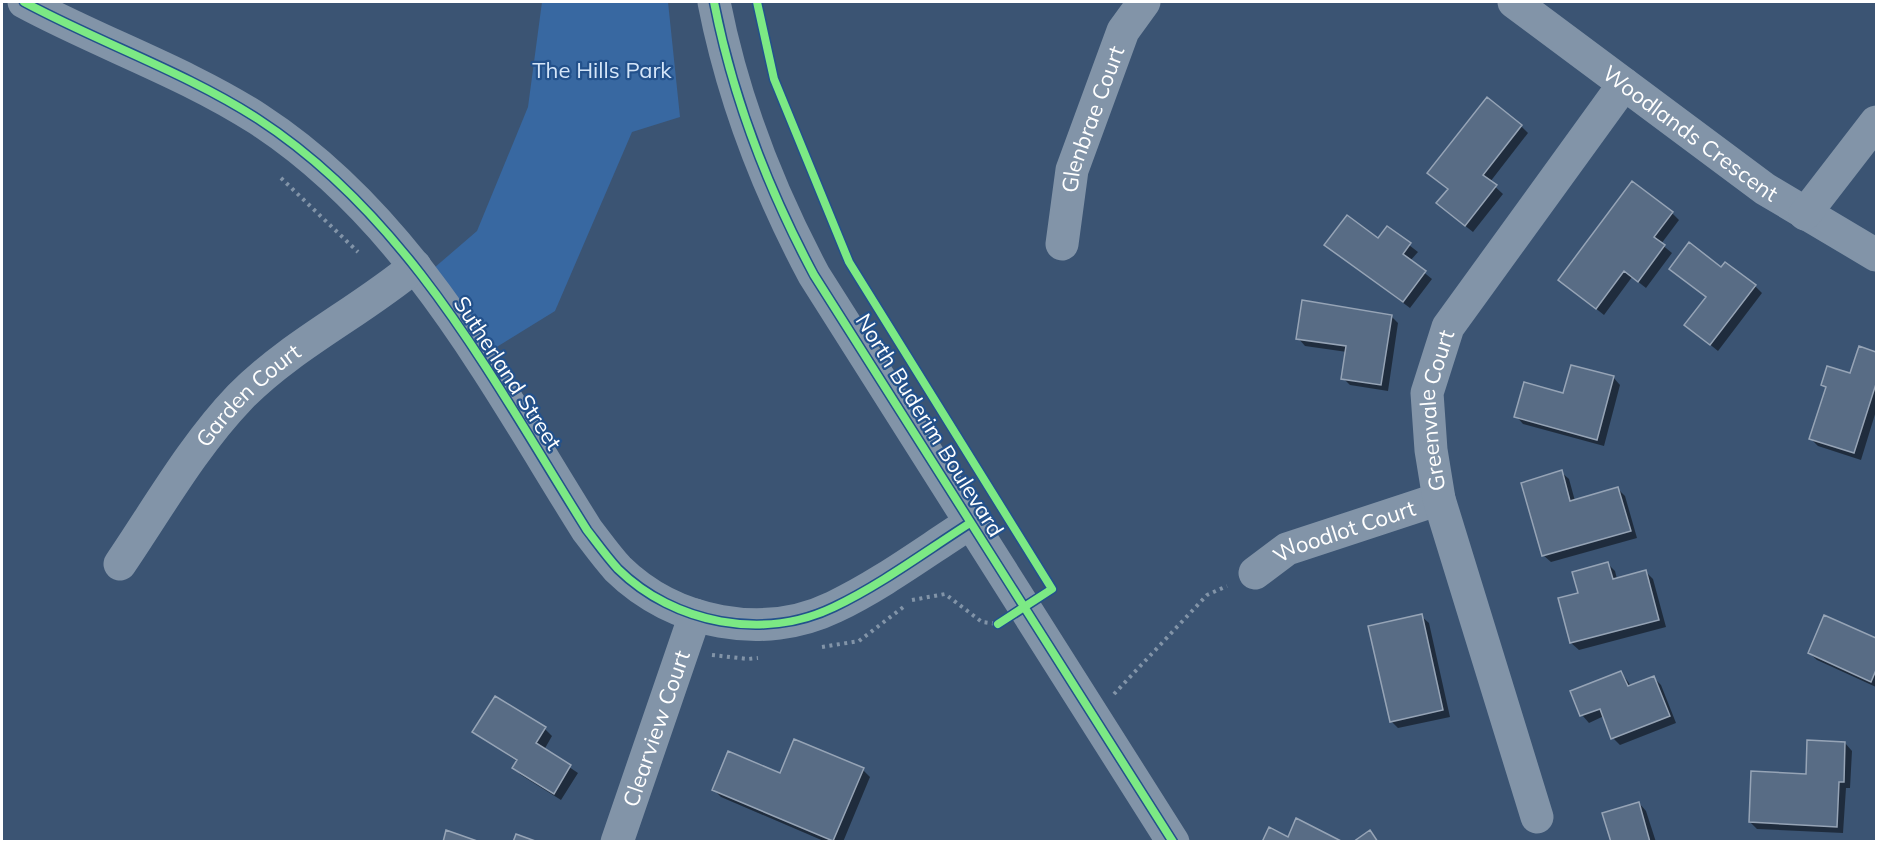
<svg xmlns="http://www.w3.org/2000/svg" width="1878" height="843" viewBox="0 0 1878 843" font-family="Mulish,sans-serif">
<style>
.green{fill:#3868a1}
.shadow{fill:#0007}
.building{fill:#586c85;stroke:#96a4b6;stroke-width:1.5}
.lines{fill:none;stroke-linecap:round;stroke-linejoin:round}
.path{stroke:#8294a8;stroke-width:4;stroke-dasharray:3 4.5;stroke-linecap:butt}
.minor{stroke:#8294a8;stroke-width:33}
.cycleway-casing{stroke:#23518b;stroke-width:11}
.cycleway{stroke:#7ce984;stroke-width:8}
.labels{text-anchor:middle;stroke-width:4.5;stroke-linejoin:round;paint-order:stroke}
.park-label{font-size:22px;fill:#d4e5f8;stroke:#23518b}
.street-label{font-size:22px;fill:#fff;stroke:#23518b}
</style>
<rect width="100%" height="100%" fill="#3b5473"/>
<path class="green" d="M542,2H668L680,117L632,132L555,311L487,353L434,268L477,231L528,107Z"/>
<path class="shadow" d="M1521,126L1528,133L1490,182L1503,194L1473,232L1445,210L1449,190Z
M1672,213L1679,220L1661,244L1672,253L1646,288L1632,277L1604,315L1560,280Z
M1387,228L1418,252L1410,261L1432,279L1410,308L1326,245L1379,240Z
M1671,269H1722L1755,286L1762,293L1718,351L1686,325L1707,298Z
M1391,316L1398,323L1388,391L1350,385L1343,378L1347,352L1305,346L1298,338Z
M1860,348L1876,354V411L1861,460L1818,446L1811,439L1827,389L1823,385L1851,375Z
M1613,377L1620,385L1604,446L1523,424L1516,416L1564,395Z
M1561,472L1569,479L1575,501L1618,489L1625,496L1637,538L1551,562L1543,555Z
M1608,564L1615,571L1617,579L1646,572L1653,579L1666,627L1579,650L1571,643L1579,594Z
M1421,616L1429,623L1450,717L1398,728L1391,721Z
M1825,617L1876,639V687L1817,660L1809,653Z
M1621,672L1631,686L1654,678L1661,685L1676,723L1620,745L1613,738L1604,716L1589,723L1582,715Z
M495,698L545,729L552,736L544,750L578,773L561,800L521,775L514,768L518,762L474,732Z
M1845,743L1852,751L1850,788H1846L1843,833L1757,829L1750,822Z
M863,770L870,777L843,842H826L721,797L714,790L781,775Z
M1639,803L1646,811L1656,842H1612Z"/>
<path class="building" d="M1487,97L1522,125L1483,175L1497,185L1465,226L1436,203L1448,189L1427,173Z
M1632,181L1673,212L1654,237L1665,245L1638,282L1624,271L1596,309L1558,280Z
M1347,215L1378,238L1387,226L1411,243L1403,254L1426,271L1403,302L1324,245Z
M1689,242L1721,267L1725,262L1756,285L1710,345L1684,325L1706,297L1669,269Z
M1302,300L1392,315L1381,385L1341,379L1346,346L1296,339Z
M1859,346L1876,352V384L1854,453L1809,439L1826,387L1821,385L1827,366L1850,373Z
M1571,365L1614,376L1597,440L1514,417L1524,382L1563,393Z
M1562,470L1570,501L1618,487L1631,531L1542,556L1521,483Z
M1608,562L1613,579L1646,570L1659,620L1570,643L1558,598L1578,593L1572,572Z
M1422,614L1443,710L1390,722L1368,626Z
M1824,615L1876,638V670L1871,682L1808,653Z
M1621,671L1628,686L1654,676L1670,716L1611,739L1600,709L1580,716L1570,691Z
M495,696L546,727L536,743L571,765L554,794L512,768L517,760L472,732Z
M794,739L864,768L833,841L712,790L728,751L780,773Z
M1807,740L1845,742L1844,782H1839L1837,827L1749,822L1751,771L1806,774Z
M1639,802L1650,842H1611L1602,813Z
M1296,818L1343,842H1262L1269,827L1288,837Z
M446,830L480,842H443Z
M1370,830L1378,842H1353Z
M516,834L538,842H513Z"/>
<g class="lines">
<path class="path" d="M281,178L358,252
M912,600L945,594L982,622L997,624
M822,647L859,641L906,605
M712,655L748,659L758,658
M1114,694L1207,595L1227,586"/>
<g class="minor">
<path d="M24,2C100,43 185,72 258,119C409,217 494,382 587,530C597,543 607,557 618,569C674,624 764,641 834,607C882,584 926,551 970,523"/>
<path d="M714,2C733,99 767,187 814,275L1173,842"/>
<path id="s1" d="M1514,2L1765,189L1876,255"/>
<path d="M1805,214L1876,122"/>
<path id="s2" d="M1062,244L1072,170L1123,31L1144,2"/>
<path id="s3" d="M120,564C158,508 193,446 240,397C291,345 360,312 415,266"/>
<path id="s4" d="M1255,573L1287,549L1439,499"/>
<path id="s5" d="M1537,817L1439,499L1431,450L1427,393L1448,327L1624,84"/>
<path id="s6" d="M617,842L695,615"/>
</g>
<g class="cycleway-casing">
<path id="cycleway" d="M24,2C100,43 185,72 258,119C409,217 494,382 587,530C597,543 607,557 618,569C674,624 764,641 834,607C882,584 926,551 970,523
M714,2C733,99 767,187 814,275L1173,842
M757,2L774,79L849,262L1052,589L998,624"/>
</g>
<use href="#cycleway" class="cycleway"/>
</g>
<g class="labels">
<g class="park-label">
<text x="602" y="78">The Hills Park</text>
</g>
<g class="street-label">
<text dy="8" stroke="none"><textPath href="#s2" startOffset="129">Glenbrae Court</textPath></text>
<text dy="8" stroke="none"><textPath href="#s1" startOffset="220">Woodlands Crescent</textPath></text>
<text transform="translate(508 373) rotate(57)" y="8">Sutherland Street</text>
<text dy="8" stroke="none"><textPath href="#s3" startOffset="213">Garden Court</textPath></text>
<text dy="8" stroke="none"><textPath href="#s5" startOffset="423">Greenvale Court</textPath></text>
<text transform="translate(930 425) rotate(58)" y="8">North Buderim Boulevard</text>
<text dy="8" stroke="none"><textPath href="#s4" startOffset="100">Woodlot Court</textPath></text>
<text dy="8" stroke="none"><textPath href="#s6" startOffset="120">Clearview Court</textPath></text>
</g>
</g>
<rect width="1878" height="843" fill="none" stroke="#ffffff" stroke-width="6"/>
</svg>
